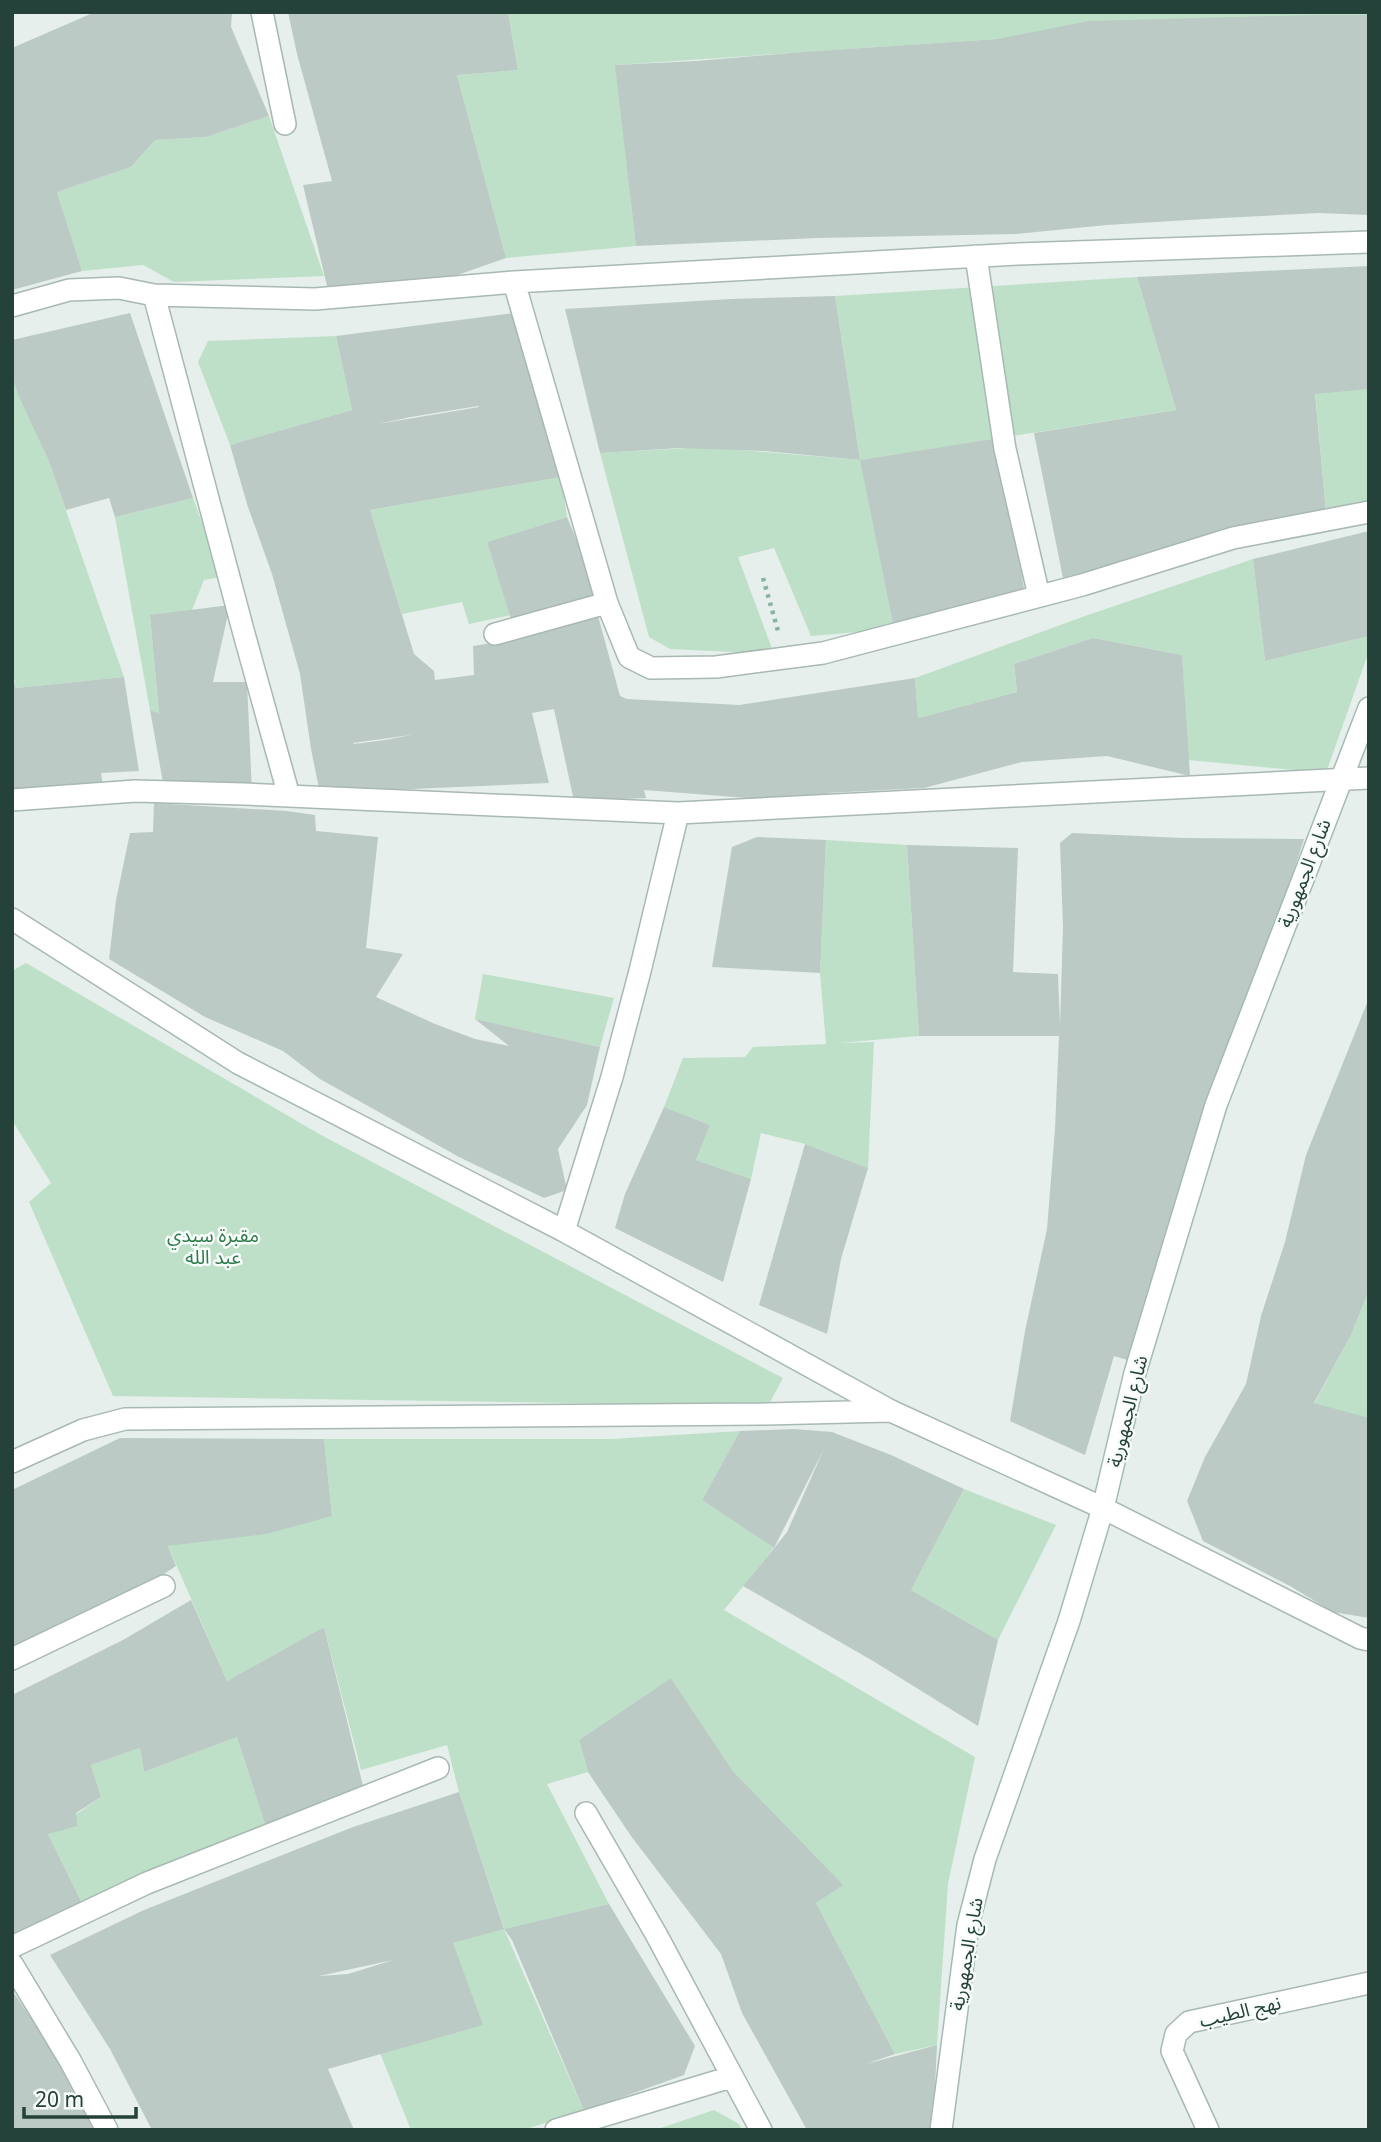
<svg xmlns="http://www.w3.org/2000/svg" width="1381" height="2142" viewBox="0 0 1381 2142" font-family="'Noto Sans','Noto Sans Arabic',sans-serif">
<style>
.green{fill:#bfe0c8}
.building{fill:#bbcac4;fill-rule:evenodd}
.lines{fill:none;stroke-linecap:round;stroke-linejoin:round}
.minor-casing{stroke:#a8b8b2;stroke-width:24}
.secondary-casing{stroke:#a4bbb3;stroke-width:24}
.path{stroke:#86b3a5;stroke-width:4.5;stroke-dasharray:3.5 5;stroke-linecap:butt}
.minor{stroke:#fff;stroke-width:21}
.secondary{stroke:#fff;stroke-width:21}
.labels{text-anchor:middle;stroke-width:5;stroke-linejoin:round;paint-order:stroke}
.street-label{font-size:19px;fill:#24423a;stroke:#f7fbf9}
.park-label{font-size:19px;fill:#2d7a4b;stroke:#f7fbf9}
</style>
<rect width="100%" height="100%" fill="#e6efeb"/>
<path class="green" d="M508,12H1369V15H1313L997,39L616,65L636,246L506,258L457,75L518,70Z
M269,116L324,276L174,282L143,265L82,271L57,192L131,167L155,140L206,137Z
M1137,277L1176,410L861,460L894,629L811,636L774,548L738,557L774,654L670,649L649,637L600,453L705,447L860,460L835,296Z
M336,336L352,410L230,445L198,362L208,341Z
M12,376L48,459L124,677L16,688L12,670Z
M1369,389V501L1326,511L1315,391Z
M561,477L567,517L487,542L511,615L469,624L462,602L402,614L370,510Z
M193,498L222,577L204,580L192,610L150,616L159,713L150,710L115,517Z
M1253,559L1265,661L1369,636V651L1326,773L1188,760L1182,655L1093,638L1014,664L1017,692L918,718L915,678L1085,616Z
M826,840L907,845L919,1036L839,1043L874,1042L868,1168L805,1144L761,1133L751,1179L696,1160L710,1125L664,1107L683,1058L745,1057L753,1047L826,1044L820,973Z
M26,963L321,1135L783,1378L768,1406L113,1396L29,1202L51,1183L12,1120V971Z
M483,974L614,998L600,1047L475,1019Z
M1369,1290V1419L1313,1406L1351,1335Z
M740,1431L702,1500L774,1548L724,1610L975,1757L948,1884L937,2045L895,2054L816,1903L842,1885L733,1771L671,1678L579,1740L588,1772L547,1784L609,1904L504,1929L584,2111L523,2130H411L380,2053L453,1943L504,1928L459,1792L447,1745L361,1770L324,1627L227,1681L168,1546L332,1516L324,1439H611Z
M964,1489L1056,1525L998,1640L911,1590Z
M237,1737L267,1830L85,1909L48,1834L101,1797L91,1765L140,1748L144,1772Z
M714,2110L739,2124L742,2130H655Z"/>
<path class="building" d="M95,12H232L231,27L269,116L206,137L155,140L131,167L57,192L82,271L12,290V48Z
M288,12H508L518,70L457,75L506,258L443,280L370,283L328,290L303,185L332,181L297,54Z
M1313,15H1369V215L1318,213L1222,218L1107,225L1016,234L817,238L636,246L615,65L696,61L803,52L997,39L1089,21Z
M1369,266V389L1315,394L1326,511L1218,537L1063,578L1034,433L1176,410L1137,277Z
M835,296L860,460L764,451L680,448L600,453L565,309L731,299Z
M130,313L193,498L115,517L109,498L66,510L48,459L20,399L12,376V340Z
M513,313L561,477L370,510L414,654L434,671L435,680L474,675L473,646L511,640L598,616L620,696L627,699L739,705L915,678L918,718L1017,692L1014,664L1093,638L1182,655L1190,776L1107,756L1022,762L924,788L827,793V804L644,790L646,798L574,801L554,709L532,713L549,783L320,793L311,749L300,674L272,574L247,504L230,445L352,410L336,336ZM478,406L479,407L378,424L411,417ZM411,735L385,740L354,744L353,743Z
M998,438L1025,594L894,629L860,460Z
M567,517L597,589L593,595L511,619L487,542Z
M1369,531V636L1265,661L1253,559Z
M230,605L213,682H247L252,792L164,788L150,710L159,713L150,615Z
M12,675L16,688L124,677L139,771L101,773L103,785L12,789Z
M154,803L287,811L315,815L316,831L378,837L366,948L403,954L376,997L435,1024L475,1039L509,1046L475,1019L600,1047L587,1105L558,1149L567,1190L544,1198L459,1157L320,1079L283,1051L205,1017L109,959L116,900L130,833L153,832Z
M1072,833L1183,838L1304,839L1271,941L1223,1055L1199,1145L1164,1236L1134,1362L1114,1356L1085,1455L1010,1421L1025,1331L1047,1229L1055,1129L1059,1036H919L907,845L1018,848L1013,972L1058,974L1060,1026L1063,927L1060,843Z
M757,837L826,840L820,973L712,967L732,847Z
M1369,998V1290L1351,1335L1314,1403L1369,1418V1618L1333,1612L1290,1586L1203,1541L1187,1501L1205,1457L1246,1384L1261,1316L1285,1242L1306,1155Z
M664,1107L710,1125L696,1160L751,1179L723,1282L615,1228L625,1194Z
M805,1144L868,1168L841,1259L827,1334L759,1305Z
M794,1429L832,1432L891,1455L964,1489L911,1590L998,1640L978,1726L873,1661L743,1586L772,1551L787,1532L824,1449L774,1548L702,1500L740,1431Z
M120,1438L324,1439L332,1516L266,1534L168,1546L176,1566L123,1601L12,1652V1490Z
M191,1600L227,1681L324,1627L364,1790L267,1830L237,1737L144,1772L140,1748L91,1765L101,1797L76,1813L77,1826L48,1834L85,1909L12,1938V1695L123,1640Z
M671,1678L733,1771L843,1885L816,1903L895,2054L866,2064L937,2045L933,2130H807L742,2013L721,1954L631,1836L588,1772L579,1740Z
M459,1792L504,1929L453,1943L483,2025L328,2069L354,2130H152L110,2049L50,1955L144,1910L353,1827ZM393,1960L348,1974L320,1976H319Z
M609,1904L695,2046L684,2075L584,2111L512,1940L504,1929Z
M12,1990L68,2073L96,2130H12Z"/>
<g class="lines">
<g class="minor-casing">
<path id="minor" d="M262,12L285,124
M976,256L1005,449L1039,596
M514,282L607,603L629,657L651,668L716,667L823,653L1082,585L1233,538L1369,512
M154,295L315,299L514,282L1018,254L1369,242
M12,306L69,290L119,288L154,295L243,630L289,796
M495,634L607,603
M12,800L135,791L244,794L678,813L1369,778
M12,919L238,1063L564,1231L891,1411L1103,1508L1360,1638L1369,1640
M564,1231L612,1077L640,971L678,813
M12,1462L83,1430L125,1419L766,1414L889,1411
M12,1659L164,1586
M586,1813L656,1934L761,2130
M12,1947L147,1883L438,1768
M12,1964L71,2062L107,2130
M556,2130L731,2077
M1208,2130L1172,2051L1176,2034L1189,2022L1369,1983"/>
</g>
<g class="secondary-casing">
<path id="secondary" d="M941,2130L968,1925L985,1859L1069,1621L1103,1508L1135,1373L1216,1105L1369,708"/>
</g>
<path class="path" d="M763,578L778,631"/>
<use href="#minor" class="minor"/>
<use href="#secondary" class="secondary"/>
</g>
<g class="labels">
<g class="street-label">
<text transform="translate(1304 873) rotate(-69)" y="7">شارع الجمهورية</text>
<text transform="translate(1127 1411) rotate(-76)" y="7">شارع الجمهورية</text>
<text transform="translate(966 1954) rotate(-80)" y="7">شارع الجمهورية</text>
<text transform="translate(1240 2011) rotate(-13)" y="7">نهج الطيب</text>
</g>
<g class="park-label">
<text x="213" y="1242">مقبرة سيدي<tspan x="213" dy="22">عبد الله</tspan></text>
</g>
</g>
<rect width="1381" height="2142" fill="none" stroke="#24423a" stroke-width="28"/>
<path d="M24 2107v10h112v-10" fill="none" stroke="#24423a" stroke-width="3.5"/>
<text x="35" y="2107" font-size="21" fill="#24423a" stroke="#f7fbf9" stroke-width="5" paint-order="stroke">20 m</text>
</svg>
